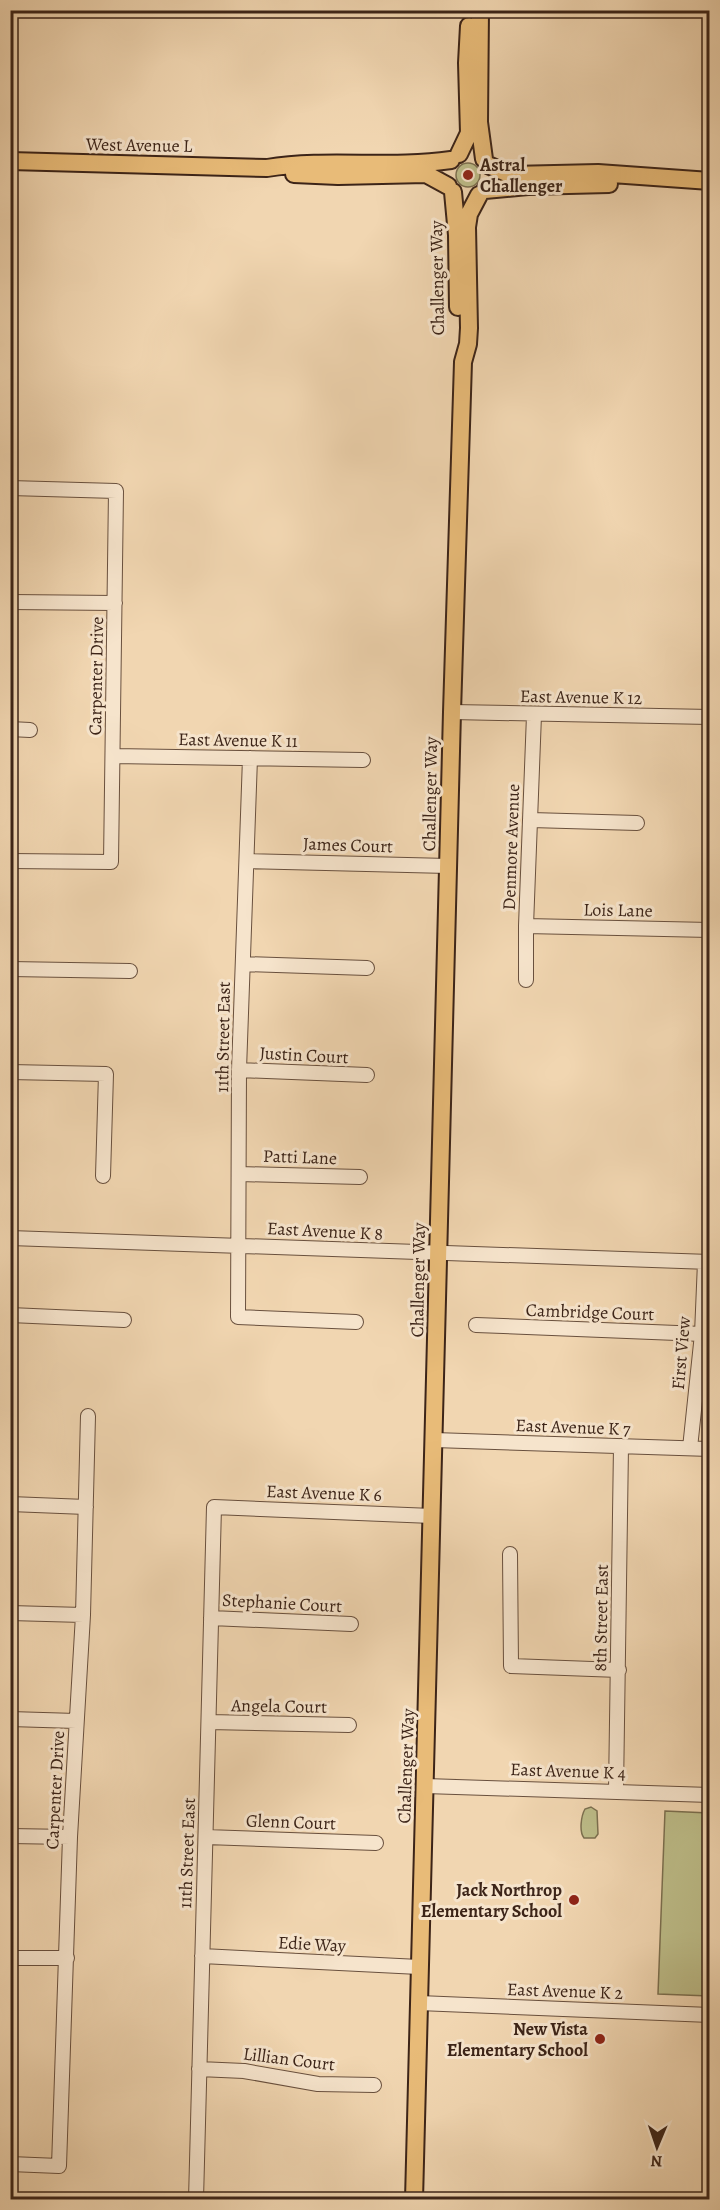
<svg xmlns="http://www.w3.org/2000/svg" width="720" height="2210" viewBox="0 0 720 2210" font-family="Alegreya,serif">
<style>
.green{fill:#bdbd89;stroke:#7c7050;stroke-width:1.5}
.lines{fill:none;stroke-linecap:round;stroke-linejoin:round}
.minor-casing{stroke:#69503e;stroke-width:16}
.major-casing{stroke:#3c2418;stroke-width:20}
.minor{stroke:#f6e4cc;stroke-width:14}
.major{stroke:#e8bb78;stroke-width:16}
.poi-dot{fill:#8f2418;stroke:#f6e4cc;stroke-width:2}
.labels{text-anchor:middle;stroke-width:6;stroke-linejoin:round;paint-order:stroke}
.street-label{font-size:18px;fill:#3c2418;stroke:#f6e4cc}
.poi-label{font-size:18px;font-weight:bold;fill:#3c2418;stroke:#f6e4cc;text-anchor:end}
</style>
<rect width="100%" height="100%" fill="#f1d6b1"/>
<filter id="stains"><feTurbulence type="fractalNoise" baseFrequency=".00333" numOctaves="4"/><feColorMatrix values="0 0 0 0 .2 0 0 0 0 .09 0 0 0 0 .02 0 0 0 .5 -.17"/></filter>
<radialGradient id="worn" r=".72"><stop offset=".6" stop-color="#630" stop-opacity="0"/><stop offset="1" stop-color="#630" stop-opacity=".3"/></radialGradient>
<path class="green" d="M456 175a12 12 0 1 1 24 0a12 12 0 1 1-24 0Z
M591,1807L597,1811L598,1834L595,1838H584C579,1832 581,1816 585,1809Z
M665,1811L709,1813V1996L658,1994Z"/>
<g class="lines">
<g class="minor-casing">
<path id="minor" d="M10,488L116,491L111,862L10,861
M10,602L115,603
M452,712L710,717
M10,729L30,730
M113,756L363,760
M250,758L239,1070L238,1317L356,1322
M531,820L637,823
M247,861L448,866
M526,926L710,930
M243,964L367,968
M10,969L130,971
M526,980V926L534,715
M239,1070L367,1075
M10,1072L106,1074L103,1176
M240,1174L360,1177
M10,1238L710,1262
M10,1315L124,1320
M476,1325L702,1334
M434,1440L710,1449
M690,1448L702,1334L705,1262
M10,1504L86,1507
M510,1554L511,1666L619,1670
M10,1613L83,1615
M211,1618L351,1624
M10,1719L76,1721
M209,1722L349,1725
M425,1786L710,1795
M616,1791L621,1446
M10,1836L70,1837
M206,1837L376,1843
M202,1956L419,1967
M10,1958H67
M419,2003L710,2015
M199,2069L244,2071L318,2084L374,2085
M10,2164L59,2166L70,1837L83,1615L88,1416
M196,2200L214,1507L432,1516"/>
</g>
<g class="major-casing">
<path id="major" d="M480,10L479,122L484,159
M459,154L469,133L467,63L469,26
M10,161L267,168C328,158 390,169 451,160
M488,165L511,175L598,173L710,181
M294,174L338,176L426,174L448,186
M485,190L528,186L609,184
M453,192L457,235L458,307
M414,2200L452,712L463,362L468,344L469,328L467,227L469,214L479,195"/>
</g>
<use href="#minor" class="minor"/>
<use href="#major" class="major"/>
</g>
<g class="poi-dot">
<circle cx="468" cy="175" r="6"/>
<circle cx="574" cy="1900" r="6"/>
<circle cx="600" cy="2039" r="6"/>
</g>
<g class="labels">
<g class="street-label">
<text transform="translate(139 145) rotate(1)" y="6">West Avenue L</text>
<text transform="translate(437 278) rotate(-91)" y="6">Challenger Way</text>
<text transform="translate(96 676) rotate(-89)" y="6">Carpenter Drive</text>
<text transform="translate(581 697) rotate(1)" y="6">East Avenue K 12</text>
<text transform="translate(238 740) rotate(1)" y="6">East Avenue K 11</text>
<text transform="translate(430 794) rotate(-89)" y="6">Challenger Way</text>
<text transform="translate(348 845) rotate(2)" y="6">James Court</text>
<text transform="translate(511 847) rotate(-88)" y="6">Denmore Avenue</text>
<text transform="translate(618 910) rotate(1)" y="6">Lois Lane</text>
<text transform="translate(223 1037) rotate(-89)" y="6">11th Street East</text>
<text transform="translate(304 1055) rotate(3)" y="6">Justin Court</text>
<text transform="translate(300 1157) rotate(2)" y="6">Patti Lane</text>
<text transform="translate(325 1231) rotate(3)" y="6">East Avenue K 8</text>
<text transform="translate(418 1280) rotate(-89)" y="6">Challenger Way</text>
<text transform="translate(590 1312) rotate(2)" y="6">Cambridge Court</text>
<text transform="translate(681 1353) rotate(-85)" y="6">First View</text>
<text transform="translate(573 1427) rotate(2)" y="6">East Avenue K 7</text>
<text transform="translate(324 1493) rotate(2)" y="6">East Avenue K 6</text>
<text transform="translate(282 1603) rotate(3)" y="6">Stephanie Court</text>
<text transform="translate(601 1618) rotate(-89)" y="6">8th Street East</text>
<text transform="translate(279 1706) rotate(1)" y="6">Angela Court</text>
<text transform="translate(406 1766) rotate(-88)" y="6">Challenger Way</text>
<text transform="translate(568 1771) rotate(2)" y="6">East Avenue K 4</text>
<text transform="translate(55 1790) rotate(-87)" y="6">Carpenter Drive</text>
<text transform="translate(291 1822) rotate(2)" y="6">Glenn Court</text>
<text transform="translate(187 1853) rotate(-88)" y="6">11th Street East</text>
<text transform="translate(312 1944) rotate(3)" y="6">Edie Way</text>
<text transform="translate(565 1991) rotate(2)" y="6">East Avenue K 2</text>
<text transform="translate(289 2059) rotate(7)" y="6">Lillian Court</text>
</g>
<g class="poi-label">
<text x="480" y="171" text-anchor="start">Astral<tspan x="480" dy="21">Challenger</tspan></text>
<text x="562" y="1896">Jack Northrop<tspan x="562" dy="21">Elementary School</tspan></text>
<text x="588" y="2035">New Vista<tspan x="588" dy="21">Elementary School</tspan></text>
</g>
</g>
<rect width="720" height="2210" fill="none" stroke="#f1d6b1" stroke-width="36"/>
<rect x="12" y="12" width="696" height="2186" fill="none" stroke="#3c2418" stroke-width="3"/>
<rect x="18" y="18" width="684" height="2174" fill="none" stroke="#3c2418" stroke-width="1.5"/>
<g transform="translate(657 2147) rotate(182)" stroke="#f6e4cc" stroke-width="4.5" paint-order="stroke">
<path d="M0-4.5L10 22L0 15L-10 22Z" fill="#3c2418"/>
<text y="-9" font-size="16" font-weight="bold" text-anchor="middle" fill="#3c2418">N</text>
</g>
<rect width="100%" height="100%" filter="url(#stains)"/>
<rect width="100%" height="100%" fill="url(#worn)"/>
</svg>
